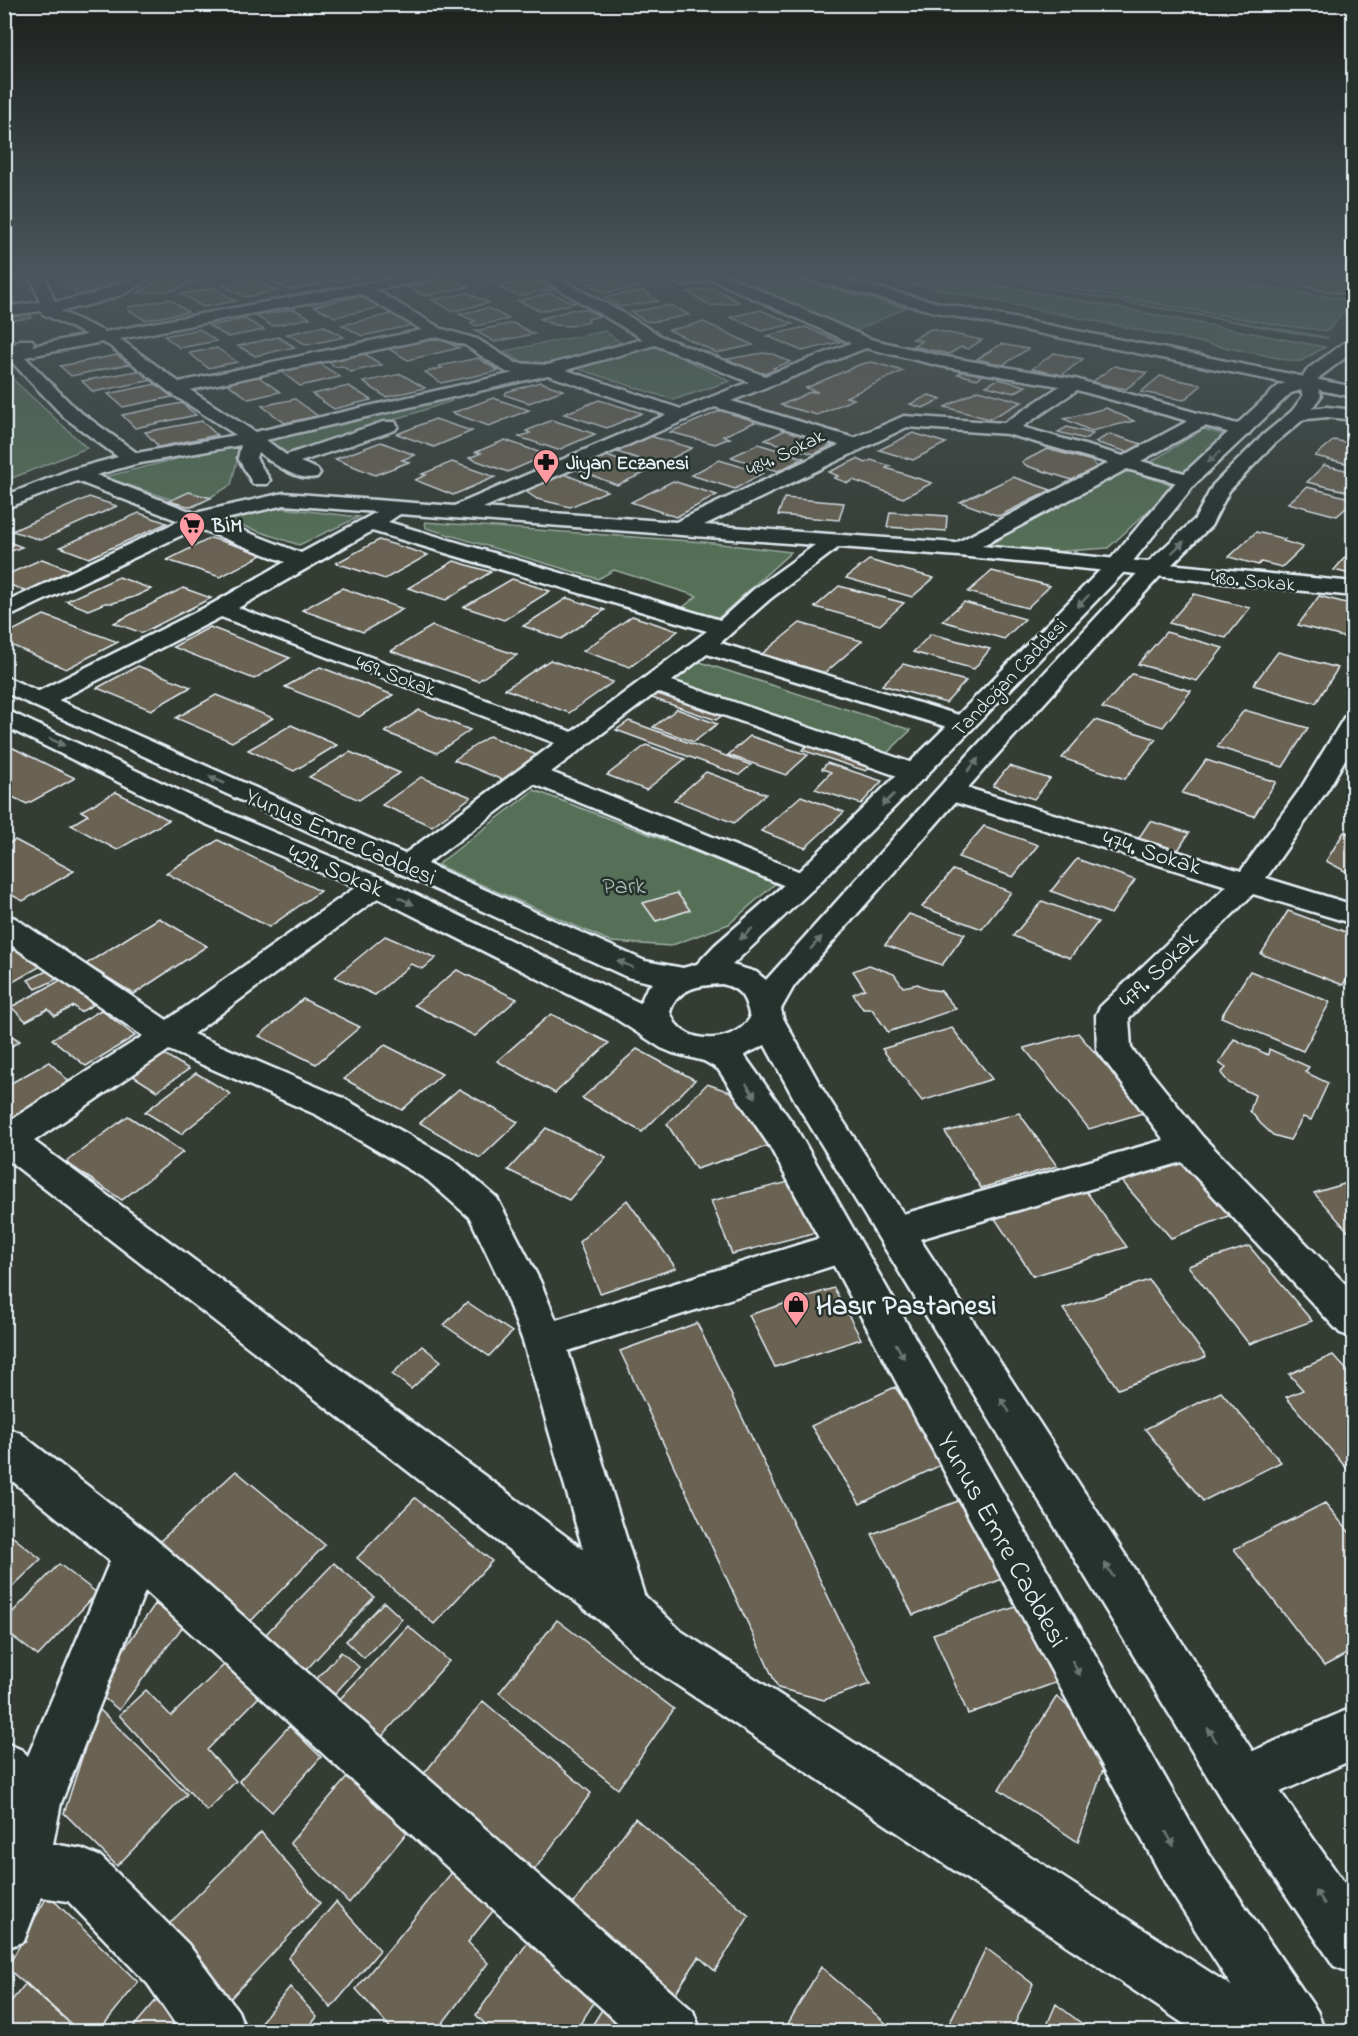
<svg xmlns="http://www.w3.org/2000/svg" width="1358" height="2036" viewBox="0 0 1358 2036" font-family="'Indie Flower',sans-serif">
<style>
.built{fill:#44473d}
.green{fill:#546f56;stroke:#9eb0a7;stroke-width:1.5}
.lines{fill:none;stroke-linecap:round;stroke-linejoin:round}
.stream{fill:#879fa5;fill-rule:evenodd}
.building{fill:#6a6252;stroke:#e8f1f8;stroke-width:1.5}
.minor-casing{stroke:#e8f1f8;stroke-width:5}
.major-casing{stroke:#e8f1f8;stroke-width:5}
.highway-casing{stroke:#e8f1f8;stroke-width:5}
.minor{fill:#26332d;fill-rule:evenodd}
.major{fill:#26332d;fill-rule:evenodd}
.highway{fill:#26332d;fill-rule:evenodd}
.oneway{fill:#6a7674}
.labels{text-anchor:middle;stroke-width:5;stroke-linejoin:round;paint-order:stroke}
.far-street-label{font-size:20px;fill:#e8f1f8;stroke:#26332d}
.far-poi-label{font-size:20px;font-weight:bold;fill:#e8f1f8;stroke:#26332d;text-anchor:start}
.street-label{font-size:24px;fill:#e8f1f8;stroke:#26332d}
.park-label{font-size:24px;fill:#adbdb7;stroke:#26332d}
.near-poi-label{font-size:28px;font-weight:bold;fill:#e8f1f8;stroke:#26332d;text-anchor:start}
.near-street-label{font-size:28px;fill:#e8f1f8;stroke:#26332d}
</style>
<rect width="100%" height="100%" fill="#343c34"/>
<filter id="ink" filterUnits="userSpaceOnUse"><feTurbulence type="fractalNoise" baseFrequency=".0167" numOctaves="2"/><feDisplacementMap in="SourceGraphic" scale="12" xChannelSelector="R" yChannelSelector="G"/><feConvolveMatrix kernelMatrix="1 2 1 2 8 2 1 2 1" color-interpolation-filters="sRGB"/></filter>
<g filter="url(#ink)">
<path class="built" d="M862,350L1052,386L1000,424L924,408L857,435L736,401Z"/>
<path class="green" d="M55,275H123L91,295L79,296Z
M721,275H780L905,308L854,332Z
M994,275H1193L1353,301V305L1340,316L1328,331L1278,325Z
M972,280L1325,347L1301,361H1293L911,284L928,281Z
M605,331L624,345L530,367L504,351Z
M653,344L730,381L673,400L573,367Z
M5,372L87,448L5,481Z
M437,397L451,398L452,401L287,454L268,440Z
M1203,429L1231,437L1191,474L1149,463Z
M229,446L240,449L231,485L194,507L104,477Z
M1122,472H1132L1175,486L1108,548L1037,553L981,546Z
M282,508L359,517L299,545L225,520L238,515Z
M425,522L704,542L791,552L717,619L682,608L697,596L614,570L598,579L426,528Z
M697,661L911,730L883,757L666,685Z
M534,790L776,883L729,924L670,946L612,942L437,865Z"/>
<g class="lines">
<path class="stream" d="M972,275H981L1330,337L1327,339L1313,337Z"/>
</g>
<path class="building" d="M280,275H301L320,284L289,290L265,278Z
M319,275H352L358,278L334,282Z
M477,275H531L492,282Z
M571,275H619L585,280Z
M659,275H694L708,283L680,287Z
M1245,275H1289L1279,281Z
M1314,276L1354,283V296L1299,286Z
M161,278L198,280L174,290L137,293Z
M451,278L469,287L425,296L407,287Z
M623,278L639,287L603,293L588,284Z
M255,279L277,291L245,297L223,285Z
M532,280L554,289L519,296L499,288L500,286Z
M214,288L236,301L203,307L181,294Z
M715,288L739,302L711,306L687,292Z
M8,290L12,293L15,301L13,304L4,305V291Z
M643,291L658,301L620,307L605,297Z
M468,293L489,303L453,311L432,300Z
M551,293L575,303L541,311L518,301Z
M360,296L382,307L335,317L314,306Z
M170,299L188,312L145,320L129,310L128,307Z
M671,305L689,315L652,322L645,321L631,312Z
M488,308L509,319L475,326L471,323L475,321L459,314Z
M294,309L310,318L272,326L256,316Z
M585,309L601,316L588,319L589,322L571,326L554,325L540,319L571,310Z
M761,310L793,324L762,331L730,317Z
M28,311L32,318L4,321V314Z
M392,314L413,325L362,336L342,325Z
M245,319L264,330L228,337L209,326Z
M704,322L753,345L717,353L669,330Z
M513,323L534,334L495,342L475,331Z
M324,326L344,337L307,345L287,334Z
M805,327L840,342L802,351L767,336Z
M199,329L216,341L180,348L164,336Z
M930,329L982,340L968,349L961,347L949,354L912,346L922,341L913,339Z
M436,336L459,348L408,360L385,347Z
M278,337L295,347L255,356L238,346Z
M1001,344L1028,349L1003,365L977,359Z
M217,348L237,362L208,368L189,353Z
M362,352L382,365L351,372L342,366L335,367L325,359Z
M763,353L773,354L790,362L773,368L778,370L758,374L727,359Z
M1054,353L1083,359L1062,375L1032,369Z
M117,355L129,364L71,376L60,366Z
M478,358L499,371L441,383L425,372L442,368L439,366Z
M872,362L903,371L846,397L854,399L817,415L781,405L810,392H818L806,388L861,364Z
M319,363L340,377L300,386L280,371Z
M1114,366L1147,373L1126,389L1092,382Z
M142,370L153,380L93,392L82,381Z
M964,371L983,375L977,379L958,374Z
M401,374L425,388L386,397L363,382Z
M256,375L280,392L249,399L225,382Z
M1160,376L1202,385L1184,400L1141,392Z
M998,379L1026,386L1014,393L986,386Z
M540,382L563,390L529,403L505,395L506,392Z
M156,384L172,397L123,407L108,394Z
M349,386L371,400L334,409L312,394Z
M978,390L1022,402L989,419L945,407Z
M929,395L941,399L923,408L910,404Z
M493,398L529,410L489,426L452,413Z
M295,399L318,416L285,423L262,406Z
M599,400L642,413L607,428L564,414Z
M182,403L196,415L135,428L122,415Z
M729,407L764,418L723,436L730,438L715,444L670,432Z
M1106,408L1134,421L1091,431L1064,419Z
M435,419L472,431L434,447L397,434Z
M552,420L595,434L558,450L519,437L530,433L526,431Z
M202,421L217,435L159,447L145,432Z
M791,427L840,441L814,454L765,440Z
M1067,427L1093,434L1085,439L1058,432Z
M913,433L946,443L913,460L879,450Z
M1110,434L1145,445L1130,453L1095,442Z
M650,436L692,448L659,465L617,452Z
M505,440L547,455L508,472L469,458L481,453L476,452Z
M1334,440L1354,444V465L1315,456Z
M381,442L415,455L402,460L409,462L375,475L335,459Z
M758,444L804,458L778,471L731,457Z
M1047,449L1092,461L1097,467L1072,480L1027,466L1022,462Z
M607,456L649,471L617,485L575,469Z
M857,459L866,463L871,460L890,466L886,468L932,483L903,498L853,480L848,483L834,478L838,476L829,472Z
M719,460L763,473L735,489L691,475Z
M452,462L495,477L453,495L415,480L426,475L422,474Z
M1324,465L1354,472V493L1307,482Z
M564,474L607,491L570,507L537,499L525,491Z
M1013,477L1051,490L999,516L960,502Z
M673,481L717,495L676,517L631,502Z
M1307,487L1354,499V501L1337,516L1288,503Z
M189,492L211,498L191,507L169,501Z
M89,497L117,506L41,540L12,531Z
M784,498L844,503L839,520L778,515Z
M890,512L947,516L946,531L887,527Z
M139,513L167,523L89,558L60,547Z
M1256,532L1285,539L1283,541L1303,547L1282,567L1261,562L1258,565L1229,557Z
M211,538L264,554L220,577L167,560Z
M4,540L22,547L4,554Z
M379,540L428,555L385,579L336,563Z
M1353,548L1354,575L1334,570Z
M42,559L71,570L27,591L4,583V576Z
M869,560L934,578L912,597L846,578Z
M454,561L491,572L446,600L408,588Z
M992,571L1050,586L1027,608L968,592Z
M119,577L151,589L134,597L113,603H105L88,610L66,601Z
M512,579L550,591L504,620L464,607Z
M839,586L904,603L880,625L815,607Z
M183,588L211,598L142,633L114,623Z
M342,588L403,609L363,632L302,610Z
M1194,594L1250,608L1226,638L1169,623Z
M1319,596L1354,605V640L1298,625Z
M567,598L605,610L561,639L523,626Z
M964,602L1025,619L1004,639L942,621Z
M44,615L118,642L66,669L4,642V635Z
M632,616L678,631L630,667L583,651Z
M800,623L862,641L825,673L762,654Z
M432,626L517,655L478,681L391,651Z
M210,627L290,658L254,679L173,647Z
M1166,632L1223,648L1197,681L1138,664Z
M931,634L990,649L974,669L913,652Z
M1278,652L1338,668L1316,703L1253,685Z
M550,660L613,682L569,713L505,689Z
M903,664L966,681L946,703L882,685Z
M138,666L191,687L151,710L97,688Z
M320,667L393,695L359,717L285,687Z
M1132,674L1191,691L1163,727L1102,708Z
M661,688L728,711L716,720L649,697Z
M216,695L273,718L232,742L176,718Z
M677,709L717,724L694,742L653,727Z
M419,710L470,730L437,753L385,732Z
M1244,710L1308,728L1283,767L1217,747Z
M1095,720L1156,739L1125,779L1062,758Z
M629,721L751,765L739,775L616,730Z
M291,725L337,745L294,771L248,750Z
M489,736L539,756L505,781L454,760Z
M750,736L808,755L786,775L728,755Z
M646,745L685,759L646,790L607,775Z
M808,745L872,765L866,771L802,750Z
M9,746L75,778L27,804L4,793V748Z
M350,752L400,773L359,800L309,777Z
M1206,760L1276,782L1254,816L1182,793Z
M827,763L882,781L861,804L815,789L831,772L822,769Z
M1009,766L1050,779L1034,799L993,786Z
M706,772L766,794L734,823L674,800Z
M421,777L471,797L432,826L382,805Z
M116,792L169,820L117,850L71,825L88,815L81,811Z
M801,796L844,812L805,848L761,831Z
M1150,821L1189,833L1177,852L1138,839Z
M984,826L1038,845L1013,877L958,857Z
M1344,832L1354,835V876L1326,861Z
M15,840L74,871L23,901L4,891V846Z
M218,840L320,891L269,927L166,873Z
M1077,859L1135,880L1111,914L1051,891Z
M953,870L1011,892L982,929L922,907Z
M677,893L690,910L656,921L643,903Z
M1042,901L1098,922L1070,958L1013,936Z
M1288,911L1354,935V966L1343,985L1261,954Z
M909,914L965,934L942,965L885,945Z
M159,918L207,946L134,994L86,964Z
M385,936L436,958L423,969L411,964L375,995L335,977Z
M17,948L41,966L4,987V955Z
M869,965L894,974L903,987L918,984L927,989L941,991L956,1009L888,1032L872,1009H863L853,994L865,989L853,971Z
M49,970L57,979L36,989L28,980Z
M457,970L517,999L475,1036L414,1005Z
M1250,971L1330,1002L1303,1051L1221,1017Z
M63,979L93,1005L80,1012L74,1006L55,1016L48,1009L26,1021L11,1007Z
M303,999L360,1027L316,1064L259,1036Z
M101,1010L135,1036L86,1066L52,1039Z
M551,1014L609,1043L555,1093L497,1061Z
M952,1028L992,1079L922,1101L882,1049Z
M4,1031L20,1041L4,1051Z
M1078,1033L1146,1112L1089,1129L1024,1048Z
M1234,1039L1268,1055L1269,1049L1309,1067L1305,1072L1328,1083L1311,1120L1303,1117L1290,1140L1273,1135L1261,1124L1250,1111L1255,1095L1229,1083L1221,1073L1226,1068L1219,1063Z
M385,1045L442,1074L402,1110L344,1079Z
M637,1049L695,1080L642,1132L582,1098Z
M164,1054L189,1069L157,1091L133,1076Z
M49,1062L77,1089L19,1122L4,1108V1087Z
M196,1073L231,1094L181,1134L145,1112Z
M707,1084L739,1095L768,1146L696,1169L667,1124Z
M459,1089L518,1122L480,1158L420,1123Z
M1019,1113L1057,1166L981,1188L945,1132Z
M128,1116L183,1152L122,1200L66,1162Z
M546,1128L606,1157L569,1200L508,1170Z
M1179,1159L1231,1215L1171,1238L1121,1180Z
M793,1181L817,1232L732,1254L711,1201Z
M1354,1181V1238L1314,1193Z
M1085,1190L1127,1247L1033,1276L994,1217Z
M627,1200L676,1268L600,1293L579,1242Z
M1249,1246L1312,1321L1249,1344L1188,1266Z
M1149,1280L1206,1357L1118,1389L1063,1309Z
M834,1288L861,1339L775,1367L749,1315Z
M467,1302L512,1332L489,1356L444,1325Z
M697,1323L870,1684L824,1700L778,1688L620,1351Z
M422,1346L441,1361L411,1389L392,1374Z
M1333,1355L1354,1378V1477L1286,1397L1303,1390L1289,1374Z
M895,1387L947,1462L860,1504L811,1426Z
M1221,1392L1281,1462L1203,1501L1145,1429Z
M236,1471L325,1545L249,1623L159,1542Z
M415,1498L492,1561L434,1624L357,1558Z
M958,1501L1002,1579L913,1615L872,1534Z
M1325,1503L1354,1538V1650L1324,1666L1234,1549Z
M4,1530L41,1559L4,1595Z
M334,1563L374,1597L306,1670L266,1634Z
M59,1564L97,1593L38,1656L4,1630V1621Z
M384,1602L402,1619L364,1658L346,1641Z
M1028,1603L1066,1679L968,1714L933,1634Z
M155,1604L184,1625L119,1710L95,1691Z
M557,1620L674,1709L618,1789L499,1693Z
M408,1626L449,1661L379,1740L338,1701Z
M341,1652L359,1667L330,1699L312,1684Z
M226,1663L260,1696L207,1750L236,1781L207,1811L119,1715L146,1690L171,1716Z
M1057,1696L1110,1749L1078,1842L999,1789Z
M483,1701L591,1793L530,1876L422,1776Z
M98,1708L187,1794L117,1866L64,1813Z
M289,1726L321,1757L272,1812L239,1781Z
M350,1774L409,1830L349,1903L290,1843Z
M635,1818L749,1916L715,1971L699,1957L667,2006L566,1914Z
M261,1832L320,1903L228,2001L169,1924Z
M453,1871L493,1911L468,1942L488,1963L436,2032H394L356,1989Z
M48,1895L138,1982L98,2032H80L7,1968Z
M336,1902L380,1950L331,2008L288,1958Z
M533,1935L599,1995L575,2032H493L476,2015Z
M986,1948L1033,1984L1011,2032H945Z
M821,1967L896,2032H783Z
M26,1983L80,2032H4V2010Z
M290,1987L317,2017L305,2032H257L255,2029Z
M159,1997L191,2032H129Z
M608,2000L644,2032H588Z
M1056,2004L1093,2032H1044Z"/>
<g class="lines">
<g class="minor-casing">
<path id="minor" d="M30,275H44L55,302L94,294L135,275H152C135,296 85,306 60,311L105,332L410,275H439L432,279L375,290L442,329L477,339L516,363L548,365L643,339L535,275H552L625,314L662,337L765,376L851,343L709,278L707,275H725L870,339L941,356L1075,379L1248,427L1251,431L1248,435L1242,436L1205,426L1141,461L1195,476L1198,480L1195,484L1188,486L1127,469L982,546L1354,582V596L959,556L839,547L770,599L720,643L972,719L976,724L972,729L963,732L954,729L707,654L672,681L924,767L928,773L924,779L915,781L906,779L657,692L551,772L813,877L818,883L813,889L803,892L793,889L534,784L416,872L406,875L396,872L391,866L396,860L555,743L221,617L49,705L40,707L31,705L28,700L31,695L212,604L285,562L197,528L4,619V603L179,521L77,481L4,509V496L70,470L118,457L64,417L10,360L4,361V351L20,340H32L34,343L32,346L87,335L43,314L41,311L4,316V307L40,302ZM359,293L422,330L179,382L120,339ZM436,337L465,345L506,372L514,373L255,432L190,390ZM102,342L110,346L169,392L236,435L137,453L76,409L25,357ZM655,345L749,382L681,409L566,370ZM866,348L941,366L1060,386L1004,423L904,416L854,438L731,401ZM548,375L666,415L454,506L284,493L195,513L96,475L135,464L241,445L238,458L253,484H267L270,480L256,458L258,452C273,463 297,482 317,477L320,473L317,469L300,462L395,430L398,426L395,422H383L286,455L266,440ZM1077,390L1188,421L1123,456L1022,427ZM715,407L839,445L676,522L483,508ZM907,427L1007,434L1108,463L956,543L704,525ZM284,505L377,512L301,553L218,521ZM400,514L815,545L754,589L720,620L388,522ZM372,531L707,631L572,732L238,608Z
M1345,275H1354V279L1347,278Z
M1327,407L1354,410V420L1327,417L1298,420L1292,419L1289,415L1292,411Z
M1354,713V744L1328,789L1266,878L1354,905V924L1253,894L1129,1018L1131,1048L1202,1136L1354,1293V1338L1340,1333L1182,1162L896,1246L882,1242L877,1231L882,1220L1164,1140L1097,1050L1096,1015L1100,1007L1227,886L941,798L937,792L941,786L951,784L961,786L1241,871L1301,788L1345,716Z
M376,877L386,880L391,886L386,892L193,1034L341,1097L453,1160L497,1198L540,1281L556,1320L843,1231L857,1236L862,1247L857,1258L568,1351L644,1595L681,1631L1270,2011L1278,2032H1196L647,1665L607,1626L4,1157V1124L143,1036L4,940V915L15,918L167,1020L366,880ZM169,1050L317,1115L427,1180L470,1218L500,1281L523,1341L583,1549L34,1141Z
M4,1427L20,1433L153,1537L693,2011L701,2032H628L145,1591L61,1803L53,1844L82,1849L101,1857L188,1944L238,2011L246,2032H181L148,1984L68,1901L41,1897L24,1941L4,1949V1820L7,1811L4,1808V1742L22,1750L28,1756L110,1561L4,1474Z
M1354,1707V1759L1242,1809L1223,1802L1216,1783L1223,1764Z"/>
</g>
<g class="major-casing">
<path id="major" d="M1354,338V351L1321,376L1315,383L1321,396L1304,419L1275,443L1229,491L1211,526L1161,575L987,766L794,986L781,1009L783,1018L823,1090L1261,1764L1354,1897V1974L1334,1966L1223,1802L798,1106L765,1045L744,1055L796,1128L1205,1848L1317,2011L1325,2032H1261L1167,1886L769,1145L718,1069L704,1061L673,1053L661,1048L610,1015L366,892L192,818L4,726V709L212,806L386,880L640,1003L647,988L653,983L627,977L4,692V676L645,961L683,968L697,964L715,945L793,877L954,719L1109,561L1181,476L1279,385L1301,379L1309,368L1348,340ZM1301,390L1303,396L1292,411L1263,435L1213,485L1195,519L1145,565L969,754L766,980L756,972L732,965L813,889L972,729L1125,571L1195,484L1291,393ZM722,984C742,989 746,999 750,1018C736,1041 695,1046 677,1025C674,1022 672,1016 670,1012C677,988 699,985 722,984Z"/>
</g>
<g class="highway-casing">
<path id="highway" d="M799,275H823L944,304L1354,387V397L944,314L801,278Z"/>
</g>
<use href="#minor" class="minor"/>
<use href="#major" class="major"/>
<use href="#highway" class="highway"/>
</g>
<defs><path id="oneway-solid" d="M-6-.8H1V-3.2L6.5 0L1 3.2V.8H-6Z" transform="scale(1.5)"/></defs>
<g class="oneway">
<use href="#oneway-solid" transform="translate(1214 457) rotate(138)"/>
<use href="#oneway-solid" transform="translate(1178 547) rotate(-44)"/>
<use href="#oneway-solid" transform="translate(1083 601) rotate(134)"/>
<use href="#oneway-solid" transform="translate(57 742) rotate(26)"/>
<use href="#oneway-solid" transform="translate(973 765) rotate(-50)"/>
<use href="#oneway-solid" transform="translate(217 780) rotate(-156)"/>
<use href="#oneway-solid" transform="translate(888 800) rotate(136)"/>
<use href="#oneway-solid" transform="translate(406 901) rotate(26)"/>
<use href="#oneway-solid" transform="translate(746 934) rotate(138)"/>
<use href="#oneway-solid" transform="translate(816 943) rotate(-48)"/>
<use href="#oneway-solid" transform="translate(625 964) rotate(-156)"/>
<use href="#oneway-solid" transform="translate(751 1091) rotate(56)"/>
<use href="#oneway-solid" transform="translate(900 1351) rotate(61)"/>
<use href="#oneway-solid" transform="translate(1005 1405) rotate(-122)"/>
<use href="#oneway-solid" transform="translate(1109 1570) rotate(-122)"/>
<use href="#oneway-solid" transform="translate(1076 1668) rotate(61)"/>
<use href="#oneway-solid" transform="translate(1212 1735) rotate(-122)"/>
<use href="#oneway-solid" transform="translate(1170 1839) rotate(61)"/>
<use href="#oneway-solid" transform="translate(1320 1897) rotate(-124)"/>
</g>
</g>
<linearGradient id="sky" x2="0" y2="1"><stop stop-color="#1d211d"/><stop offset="0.49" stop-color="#4a565c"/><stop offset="1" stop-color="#4a565c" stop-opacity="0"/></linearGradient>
<rect width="1358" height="560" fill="url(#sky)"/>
<defs>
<g id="pharmacy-pin" transform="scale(1.35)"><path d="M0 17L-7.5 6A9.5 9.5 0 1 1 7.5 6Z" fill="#ff9aa2" stroke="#26332d"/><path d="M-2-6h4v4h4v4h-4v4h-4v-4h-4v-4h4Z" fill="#111"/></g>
<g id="supermarket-pin" transform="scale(1.35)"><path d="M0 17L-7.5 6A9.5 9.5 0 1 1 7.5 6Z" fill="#ff9aa2" stroke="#26332d"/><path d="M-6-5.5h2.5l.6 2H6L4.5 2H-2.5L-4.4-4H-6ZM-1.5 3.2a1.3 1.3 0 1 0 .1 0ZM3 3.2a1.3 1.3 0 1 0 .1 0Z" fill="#111"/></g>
<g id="shop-pin" transform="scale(1.35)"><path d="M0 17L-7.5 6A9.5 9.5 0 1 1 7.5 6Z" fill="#ff9aa2" stroke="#26332d"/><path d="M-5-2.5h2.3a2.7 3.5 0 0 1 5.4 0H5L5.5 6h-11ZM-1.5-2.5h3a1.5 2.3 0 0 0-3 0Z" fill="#111"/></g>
</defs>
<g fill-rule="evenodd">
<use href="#pharmacy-pin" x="546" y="462"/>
<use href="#supermarket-pin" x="192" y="525"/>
<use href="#shop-pin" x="796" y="1304"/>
</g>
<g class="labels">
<g class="far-street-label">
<text transform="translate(785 452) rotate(-26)" y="7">484. Sokak</text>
<text transform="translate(1253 580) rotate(5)" y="7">480. Sokak</text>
<text transform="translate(396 675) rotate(20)" y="7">469. Sokak</text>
<text transform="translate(1009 677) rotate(-46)" y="7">Tandoğan Caddesi</text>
</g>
<g class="far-poi-label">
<text x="566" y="469">Jiyan Eczanesi</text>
<text x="212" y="532">BİM</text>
</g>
<g class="street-label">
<text transform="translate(341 836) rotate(24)" y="8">Yunus Emre Caddesi</text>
<text transform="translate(1152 852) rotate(17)" y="8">474. Sokak</text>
<text transform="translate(336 870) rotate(23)" y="8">429. Sokak</text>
<text transform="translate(1158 969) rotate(-44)" y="8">479. Sokak</text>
</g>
<g class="park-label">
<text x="624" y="893">Park</text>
</g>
<g class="near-poi-label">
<text x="816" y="1314">Hasır Pastanesi</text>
</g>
<g class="near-street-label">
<text transform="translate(1004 1539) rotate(61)" y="10">Yunus Emre Caddesi</text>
</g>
</g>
<rect width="1358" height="2036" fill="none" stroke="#26332d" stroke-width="24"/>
<rect x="12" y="12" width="1334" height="2012" fill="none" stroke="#e8f1f8" stroke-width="2" filter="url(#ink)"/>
</svg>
